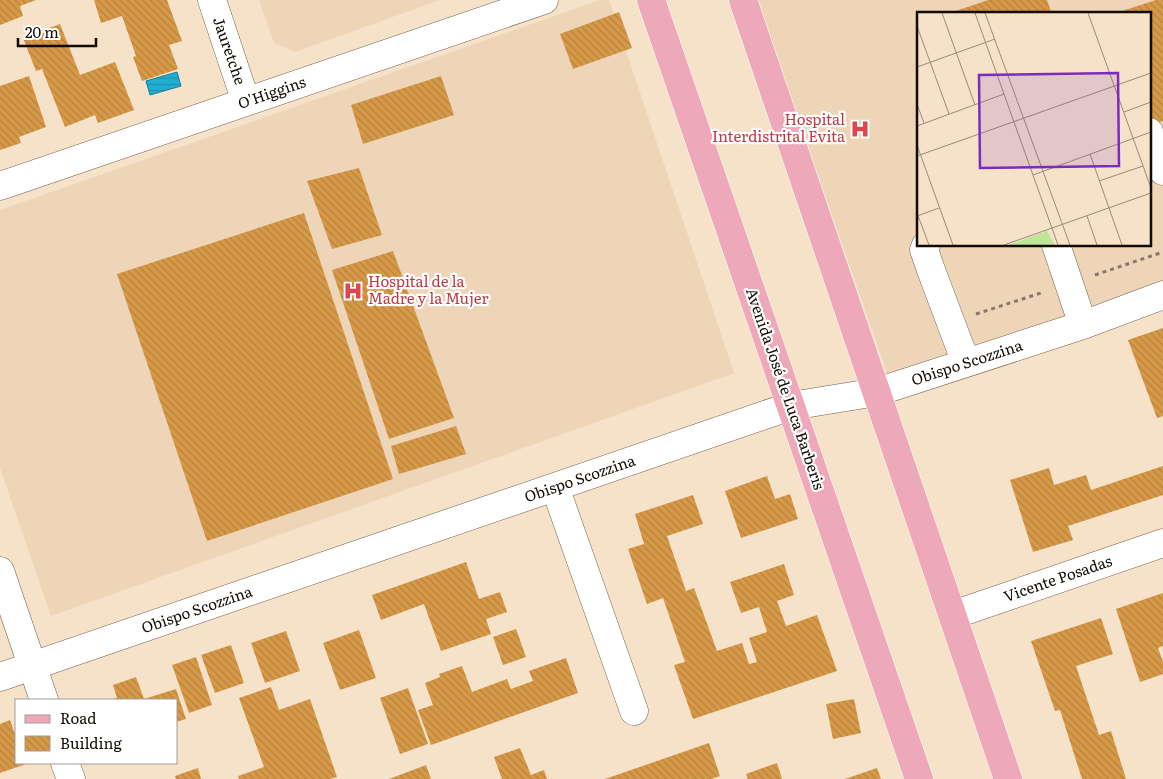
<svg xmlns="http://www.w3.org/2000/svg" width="1163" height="779" viewBox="0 0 1163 779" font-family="Literata,serif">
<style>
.built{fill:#eed5b7;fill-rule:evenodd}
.water{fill:url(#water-rules);stroke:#1b7d94}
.building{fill:url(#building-back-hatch)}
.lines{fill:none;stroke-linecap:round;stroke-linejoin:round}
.minor-casing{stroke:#72604b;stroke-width:29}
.major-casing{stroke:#fff;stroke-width:29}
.path{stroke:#87796a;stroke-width:3;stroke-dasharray:4 4;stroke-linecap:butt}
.minor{stroke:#fff;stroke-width:28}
.major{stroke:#eda8ba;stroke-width:28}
.labels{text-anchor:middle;stroke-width:4.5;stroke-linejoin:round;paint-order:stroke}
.street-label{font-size:15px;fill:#110b04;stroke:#fff}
.health-label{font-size:15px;fill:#be3a42;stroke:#fff;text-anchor:end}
.inset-road{fill:none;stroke:#9a8b7a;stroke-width:1}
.view{fill:#7b2cbf;fill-opacity:0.15;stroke:#7b2cbf;stroke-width:2.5}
.inset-edge{fill:none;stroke:#110b04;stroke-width:2.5}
</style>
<defs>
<pattern id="water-rules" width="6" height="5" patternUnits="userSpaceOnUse" patternTransform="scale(1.25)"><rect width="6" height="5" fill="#1faed1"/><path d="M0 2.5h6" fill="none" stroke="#1b94b2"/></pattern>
<pattern id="building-back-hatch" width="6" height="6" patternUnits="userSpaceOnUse" patternTransform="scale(1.25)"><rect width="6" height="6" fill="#d69948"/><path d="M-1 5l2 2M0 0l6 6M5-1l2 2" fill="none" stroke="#b7823d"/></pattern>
</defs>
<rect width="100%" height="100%" fill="#f6e1c9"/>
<path class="built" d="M259,0H440L295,52L274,43Z
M600,0H609L734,373L51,616L0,468V210Z
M757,0H1163V290L891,377L887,373ZM918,14H1149V245H918Z"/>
<path class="water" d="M177,72L181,86L150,95L146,81Z"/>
<path class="building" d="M0,0H36L20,6L23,16L0,25Z
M94,0H167L182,41L169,45L178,69L142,81L133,57L136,56L122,16L101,23Z
M988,0H1047L1052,14H947Z
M1156,0H1163V121L1149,126V14L1116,13Z
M619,12L632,48L573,69L560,34Z
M60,24L80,75L115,62L134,110L98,123L95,115L65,127L42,69L36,71L23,38Z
M29,76L46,127L19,137L21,143L0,150V86Z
M441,76L454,115L363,144L351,105Z
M359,168L382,235L332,249L307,181Z
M304,213L393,479L207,541L117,274Z
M393,251L454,418L389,439L332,270Z
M1163,328V416L1157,418L1128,340Z
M456,426L466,454L399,474L391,446Z
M1163,466V495L1068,526L1073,540L1033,552L1010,480L1049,468L1054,485L1086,475L1091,490Z
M767,476L775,499L790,494L798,519L741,538L725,491Z
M693,495L703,524L667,536L686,591L694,588L717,651L742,643L749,664L757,662L749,638L767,632L759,607L741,613L730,582L784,564L794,595L777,601L786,626L817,615L837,671L693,719L674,665L685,662L663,598L647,604L628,549L644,544L635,514Z
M466,562L479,599L500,592L507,612L486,619L491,634L441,651L424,604L381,620L372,595Z
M1163,593V646L1158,648L1163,662V674L1140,682L1116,609Z
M1101,618L1113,654L1076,666L1099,735L1111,731L1126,779H1082L1060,710L1055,711L1031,641Z
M516,629L526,657L503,665L493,637Z
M359,630L376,678L340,690L323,643Z
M286,631L300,671L265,683L251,643Z
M231,645L244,683L215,693L201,655Z
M196,657L212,705L189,713L172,665Z
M566,658L578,693L431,745L418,710L433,705L425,683L440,677L439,674L462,666L472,692L507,679L511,689L533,681L529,671Z
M136,677L144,699L176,689L186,719L176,722V700H111L117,698L113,685Z
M271,687L279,710L310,699L337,777L330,779H239L238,776L264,767L239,698Z
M408,688L428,744L400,754L380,698Z
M854,699L861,733L833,739L826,704Z
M10,720L16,737V763H25L26,764L0,773V724Z
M709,743L720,776L711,779H605Z
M520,748L531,775L544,770L547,779H502L494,757Z
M777,763L782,779H748L746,774Z
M426,765L431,779H389Z
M198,768L201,779H176L175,776Z
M877,768L881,779H845Z"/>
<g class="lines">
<g class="minor-casing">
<path id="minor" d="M212,0L246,102
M1149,132L1163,171
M0,186L544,0
M926,245L924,250L931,270L966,363
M1056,245L1083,325
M555,487L634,711
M0,571L44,700
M953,615L1163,543
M0,677L791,406L877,392L1083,325L1163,295
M65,763L71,779"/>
</g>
<g class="major-casing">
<path id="major" d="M651,0L919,779
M743,0L1008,779"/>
</g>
<path class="path" d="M1095,275L1163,252
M976,314L1044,292"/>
<use href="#minor" class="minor"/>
<use href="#major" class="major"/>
</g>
<defs>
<g id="hospital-bare" transform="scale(1.5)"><path d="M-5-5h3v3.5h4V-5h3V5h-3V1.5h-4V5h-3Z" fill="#e0444e" stroke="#fff" stroke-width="2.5" paint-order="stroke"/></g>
</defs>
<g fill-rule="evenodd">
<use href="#hospital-bare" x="860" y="129"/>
<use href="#hospital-bare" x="353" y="291"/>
</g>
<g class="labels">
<g class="street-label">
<text transform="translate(229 51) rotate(71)" y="5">Jauretche</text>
<text transform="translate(272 93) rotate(-19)" y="5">O'Higgins</text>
<text transform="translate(967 363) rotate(-18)" y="5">Obispo Scozzina</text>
<text transform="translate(785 389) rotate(71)" y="5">Avenida José de Luca Barberis</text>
<text transform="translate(580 479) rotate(-19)" y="5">Obispo Scozzina</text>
<text transform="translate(1058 579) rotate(-19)" y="5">Vicente Posadas</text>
<text transform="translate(197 610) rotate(-19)" y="5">Obispo Scozzina</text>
</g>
<g class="health-label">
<text x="845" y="125">Hospital<tspan x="845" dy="17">Interdistrital Evita</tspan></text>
<text x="368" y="287" text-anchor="start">Hospital de la<tspan x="368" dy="17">Madre y la Mujer</tspan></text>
</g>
</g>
<g transform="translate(917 12)">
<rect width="234" height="234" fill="#f6e1c9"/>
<path d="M130,219L138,233H92Z" fill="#bfe596"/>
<path class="inset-road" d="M25,1L58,93M58,1L141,233M68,1L153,233M171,1L234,176M0,14L32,102M0,55L78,27M0,92L7,111M207,100L234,90M0,114L87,82M0,133L36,233M173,142L205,233M0,144L234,61M116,163L234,120M182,169L226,154M0,201L12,233M0,204L22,196M170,204L180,233M87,233L234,181"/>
<path class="view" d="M201,61L202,154L63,156L62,63Z"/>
<rect width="234" height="234" class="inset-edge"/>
</g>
<rect x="15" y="699" width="162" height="65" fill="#ffffff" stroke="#a09d9b"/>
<rect x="25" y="715" width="25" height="8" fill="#eda8ba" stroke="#a09d9b"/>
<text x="60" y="724" font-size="15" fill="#110b04">Road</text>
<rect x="25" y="736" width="25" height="15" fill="url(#building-back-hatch)" stroke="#a09d9b"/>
<text x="60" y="749" font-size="15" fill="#110b04">Building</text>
<path d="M18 38v8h78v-8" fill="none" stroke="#110b04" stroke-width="2.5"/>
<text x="25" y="38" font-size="15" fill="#110b04" stroke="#ffffff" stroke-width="4" paint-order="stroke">20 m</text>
</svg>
